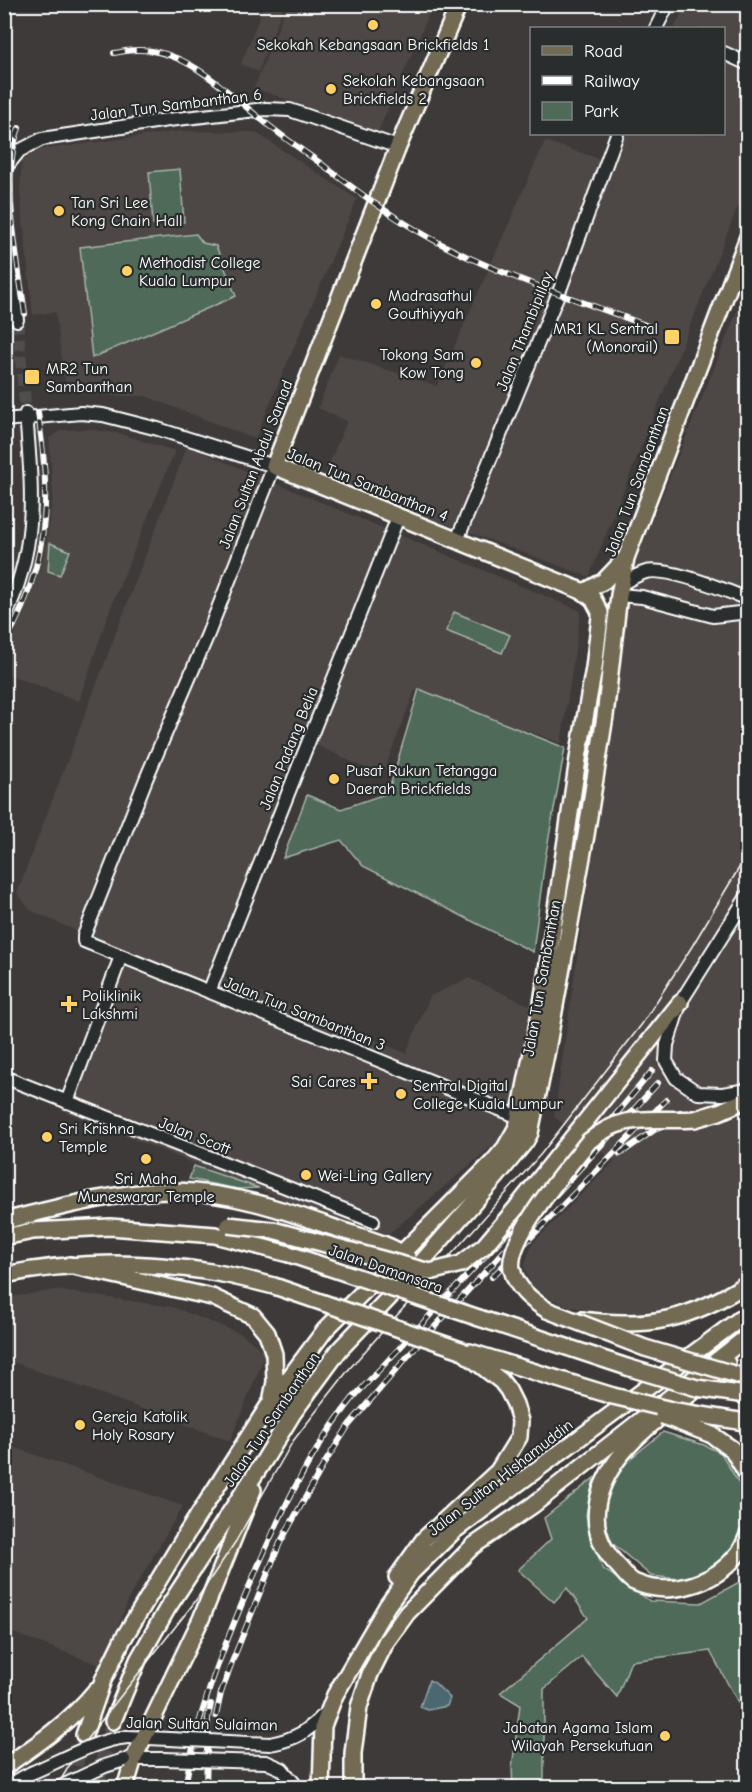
<svg xmlns="http://www.w3.org/2000/svg" width="752" height="1792" viewBox="0 0 752 1792" font-family="'Comic Neue',sans-serif">
<style>
.built{fill:#4e4744}
.green{fill:#506a59;stroke:#a8b4ac;stroke-width:1.5}
.water{fill:#4c6771;stroke:#94a4aa;stroke-width:1.5}
.lines{fill:none;stroke-linecap:round;stroke-linejoin:round}
.minor-tunnel{stroke:#504e4d;stroke-width:12;stroke-dasharray:12 6;stroke-linecap:butt}
.major-tunnel{stroke:#504e4d;stroke-width:15;stroke-dasharray:15 8;stroke-linecap:butt}
.minor-casing{stroke:#fff;stroke-width:16}
.major-casing{stroke:#fff;stroke-width:20}
.minor{stroke:#2a2d2e;stroke-width:12}
.major{stroke:#726b52;stroke-width:15}
.tram{stroke:#fff;stroke-width:1.5}
.rail-casing{stroke:#fff;stroke-width:6}
.rail{stroke:#2a2d2e;stroke-width:4;stroke-dasharray:11;stroke-linecap:butt}
.minor-bridge-casing{stroke:#fff;stroke-width:16;stroke-linecap:butt}
.major-bridge-casing{stroke:#fff;stroke-width:20;stroke-linecap:butt}
.minor-bridge{stroke:#2a2d2e;stroke-width:12}
.major-bridge{stroke:#726b52;stroke-width:15}
.poi-dot{fill:#ffd166;stroke:#2a2d2e;stroke-width:2}
.labels{text-anchor:middle;stroke-width:4.5;stroke-linejoin:round;paint-order:stroke}
.poi-label{font-size:16px;fill:#fff;stroke:#2a2d2e;text-anchor:start}
.street-label{font-size:16px;fill:#fff;stroke:#2a2d2e}
</style>
<rect width="100%" height="100%" fill="#3d3a39"/>
<filter id="ink" filterUnits="userSpaceOnUse"><feTurbulence type="fractalNoise" baseFrequency=".0167" numOctaves="2"/><feDisplacementMap in="SourceGraphic" scale="12" xChannelSelector="R" yChannelSelector="G"/><feConvolveMatrix kernelMatrix="1 2 1 2 8 2 1 2 1" color-interpolation-filters="sRGB"/></filter>
<g filter="url(#ink)">
<path class="built" d="M264,5H284L258,72L241,64Z
M287,5H433L378,132L254,88Z
M686,5H747V184L589,577L323,478L347,421L318,408L339,354L437,386L545,141L606,161L621,134H724V28H674Z
M181,131L255,132L357,199L255,439L145,396H110L70,392L66,388L55,312L33,315L20,193L22,152Z
M747,287V1272L706,1300L663,1313L609,1315L564,1305L532,1289L524,1266L532,1244L615,1161L554,1117L633,567Z
M90,429L121,434L175,451L110,609L79,701L5,673L4,655L15,634L39,573L46,545L53,495L49,438L62,430Z
M187,446L581,611L561,743L415,690L382,776L316,745L223,977L406,1053L430,996L469,978L533,1007L505,1135L383,1239L61,1110L125,953L30,910L17,893Z
M55,1290L173,1307L242,1334L266,1353L230,1441L5,1359V1298Z
M4,1444L183,1506L130,1596L102,1666L5,1630Z"/>
<path class="green" d="M180,169L184,222L153,224L149,172Z
M196,234L203,243L216,246L236,296L92,358L80,247Z
M50,543L70,551L60,575L48,571Z
M454,612L510,635L502,653L446,631Z
M419,689L565,748L545,859L533,952L363,866L341,840L283,858L307,795L341,809L388,793Z
M194,1166L259,1188L237,1189L189,1179Z
M663,1432L704,1445L721,1453L744,1492L741,1539L722,1564L689,1580L651,1576L612,1543L601,1510L609,1482L619,1468Z
M594,1478L586,1515L602,1568L650,1601L701,1603L745,1579L747,1573V1719L710,1651L631,1661L617,1697L582,1657L544,1689V1787H513L512,1768L520,1705L500,1693L588,1618L567,1588L554,1602L518,1570L551,1539L544,1518Z"/>
<path class="water" d="M429,1680L435,1683L450,1698L447,1706L428,1710L420,1707Z"/>
<g class="lines">
<path class="minor-tunnel" d="M17,320L26,413"/>
<path class="major-tunnel" d="M69,1788L83,1738
M96,1788L113,1721"/>
<g class="minor-casing">
<path id="minor" d="M656,28L668,4
M724,53L748,64
M4,174L7,166L19,151L42,139L168,120L266,109L290,110L398,147
M4,225L17,320
M4,420L81,413L103,415L158,429L274,466L208,634L146,779L84,936V941L519,1117
M457,540L561,287L617,134
M621,584C629,580 638,574 646,572C666,567 720,588 740,596L748,595
M619,595L642,597L713,616L748,612
M4,619C39,544 32,492 26,413
M209,992L398,517
M667,1045L680,1003L748,895
M4,1077L373,1221
M722,1094L748,1090
M67,1102L121,956
M128,1737L169,1739
M270,1744C297,1739 308,1731 327,1712
M128,1759H163
M266,1762L282,1769L298,1788
M4,1787L31,1773"/>
</g>
<g class="major-casing">
<path id="major" d="M584,592L604,581L626,558
M695,1119L719,1112L748,1099
M517,1207L680,1003
M4,1221C56,1208 123,1190 175,1191C231,1192 284,1210 335,1228C356,1236 390,1243 407,1257
M4,1237L33,1231L110,1227L215,1235L289,1254
M69,1265L212,1297L253,1316L267,1333L274,1354L275,1382L272,1397
M4,1275C72,1261 143,1261 211,1272C232,1275 253,1281 274,1286
M479,1318L630,1368
M581,1320C649,1329 690,1320 748,1283
M470,1352L613,1396
M727,1363L718,1373C687,1397 636,1431 615,1463C592,1497 587,1535 618,1566C623,1571 628,1579 634,1582C669,1598 714,1584 737,1555C742,1550 745,1541 748,1535
M712,1435L732,1449L748,1476
M397,1577L424,1539L498,1471L519,1437L520,1421L515,1404L508,1390L501,1381L461,1350
M113,1721L138,1660L167,1609L265,1459L293,1413L340,1349L406,1280L497,1176L525,1142L530,1133L547,1050L586,835L605,716L619,595L626,558L748,237
M84,1735L103,1680L123,1639L187,1533L269,1405L325,1330L493,1162L505,1148L517,1127L542,1003L579,752L594,668L600,617V612L593,599L584,592L274,466L398,147L459,4
M4,1767C38,1744 70,1722 96,1690
M125,1788L134,1758L201,1619L253,1490
M321,1788L323,1726L335,1695L387,1606L411,1573L454,1531L748,1313
M353,1788V1753L359,1707L370,1674L386,1642L407,1613L473,1546L533,1505L748,1336"/>
</g>
<use href="#minor" class="minor"/>
<use href="#major" class="major"/>
<path class="tram" d="M56,1788L79,1749L194,1603L236,1541L293,1441L350,1368L541,1154L642,1024L691,948L748,853"/>
<g class="rail-casing">
<path id="rail" d="M114,53C121,52 129,50 136,50C186,48 225,91 261,119C281,136 302,150 323,165C363,196 403,225 449,248C511,279 582,301 648,326
M19,128C0,177 18,262 25,314
M4,644C32,596 47,540 45,485C45,461 41,437 38,412
M620,1154L680,1112
M492,1277L666,1100
M216,1716L221,1693L232,1662L280,1543L324,1464L349,1425L408,1356L658,1083
M185,1788C196,1716 221,1653 249,1587C278,1519 306,1456 353,1398L608,1124L652,1071
M206,1788L208,1718L211,1704"/>
</g>
<use href="#rail" class="rail"/>
<g class="minor-bridge-casing">
<path id="minor-bridge" d="M667,1045L666,1061L676,1078L698,1093L722,1094
M169,1739L270,1744
M163,1759L266,1762
M31,1773C62,1760 95,1740 128,1737
M58,1788L105,1766L124,1760"/>
</g>
<g class="major-bridge-casing">
<path id="major-bridge" d="M695,1119C652,1122 626,1111 589,1141C569,1166 506,1238 512,1269C516,1288 531,1300 547,1310L645,1348L744,1377
M228,1225L273,1230L430,1272L461,1264L484,1246L517,1207
M289,1254L479,1318
M274,1286L461,1350
M630,1368L697,1388L746,1395
M613,1396L676,1411L745,1422
M663,1416L712,1435"/>
</g>
<use href="#minor-bridge" class="minor-bridge"/>
<use href="#major-bridge" class="major-bridge"/>
</g>
</g>
<g class="poi-dot">
<circle cx="373" cy="25" r="6"/>
<circle cx="331" cy="89" r="6"/>
<circle cx="59" cy="211" r="6"/>
<circle cx="127" cy="271" r="6"/>
<circle cx="376" cy="304" r="6"/>
<rect x="664" y="329" width="16" height="16" rx="3"/>
<circle cx="476" cy="363" r="6"/>
<rect x="24" y="369" width="16" height="16" rx="3"/>
<circle cx="334" cy="779" r="6"/>
<path d="M66 995h6v6h6v6h-6v6h-6v-6h-6v-6h6z"/>
<path d="M366 1072h6v6h6v6h-6v6h-6v-6h-6v-6h6z"/>
<circle cx="401" cy="1094" r="6"/>
<circle cx="47" cy="1137" r="6"/>
<circle cx="146" cy="1159" r="6"/>
<circle cx="306" cy="1175" r="6"/>
<circle cx="80" cy="1425" r="6"/>
<circle cx="665" cy="1736" r="6"/>
</g>
<g class="labels">
<g class="poi-label">
<text x="373" y="50" text-anchor="middle">Sekokah Kebangsaan Brickfields 1</text>
<text x="343" y="86">Sekolah Kebangsaan<tspan x="343" dy="18">Brickfields 2</tspan></text>
<text x="71" y="208">Tan Sri Lee<tspan x="71" dy="18">Kong Chain Hall</tspan></text>
<text x="139" y="268">Methodist College<tspan x="139" dy="18">Kuala Lumpur</tspan></text>
<text x="388" y="301">Madrasathul<tspan x="388" dy="18">Gouthiyyah</tspan></text>
<text x="658" y="334" text-anchor="end">MR1 KL Sentral<tspan x="658" dy="18">(Monorail)</tspan></text>
<text x="464" y="360" text-anchor="end">Tokong Sam<tspan x="464" dy="18">Kow Tong</tspan></text>
<text x="46" y="374">MR2 Tun<tspan x="46" dy="18">Sambanthan</tspan></text>
<text x="346" y="776">Pusat Rukun Tetangga<tspan x="346" dy="18">Daerah Brickfields</tspan></text>
<text x="82" y="1001">Poliklinik<tspan x="82" dy="18">Lakshmi</tspan></text>
<text x="356" y="1087" text-anchor="end">Sai Cares</text>
<text x="413" y="1091">Sentral Digital<tspan x="413" dy="18">College Kuala Lumpur</tspan></text>
<text x="59" y="1134">Sri Krishna<tspan x="59" dy="18">Temple</tspan></text>
<text x="318" y="1181">Wei-Ling Gallery</text>
<text x="146" y="1184" text-anchor="middle">Sri Maha<tspan x="146" dy="18">Muneswarar Temple</tspan></text>
<text x="92" y="1422">Gereja Katolik<tspan x="92" dy="18">Holy Rosary</tspan></text>
<text x="653" y="1733" text-anchor="end">Jabatan Agama Islam<tspan x="653" dy="18">Wilayah Persekutuan</tspan></text>
</g>
<g class="street-label">
<text transform="translate(176 104) rotate(-7)" y="6">Jalan Tun Sambanthan 6</text>
<text transform="translate(524 331) rotate(-68)" y="6">Jalan Thambipillay</text>
<text transform="translate(255 464) rotate(-69)" y="6">Jalan Sultan Abdul Samad</text>
<text transform="translate(636 481) rotate(-70)" y="6">Jalan Tun Sambanthan</text>
<text transform="translate(368 484) rotate(22)" y="6">Jalan Tun Sambanthan 4</text>
<text transform="translate(288 748) rotate(-68)" y="6">Jalan Padang Belia</text>
<text transform="translate(541 978) rotate(-80)" y="6">Jalan Tun Sambanthan</text>
<text transform="translate(305 1013) rotate(22)" y="6">Jalan Tun Sambanthan 3</text>
<text transform="translate(195 1135) rotate(22)" y="6">Jalan Scott</text>
<text transform="translate(386 1268) rotate(19)" y="6">Jalan Damansara</text>
<text transform="translate(271 1419) rotate(-56)" y="6">Jalan Tun Sambanthan</text>
<text transform="translate(500 1477) rotate(-38)" y="6">Jalan Sultan Hishamuddin</text>
<text transform="translate(202 1723) rotate(1)" y="6">Jalan Sultan Sulaiman</text>
</g>
</g>
<rect width="752" height="1792" fill="none" stroke="#2a2d2e" stroke-width="24"/>
<rect x="12" y="12" width="728" height="1768" fill="none" stroke="#fff" stroke-width="2" filter="url(#ink)"/>
<rect x="530" y="27" width="195" height="108" fill="#2a2d2e" stroke="#7f8182" stroke-width="1.5"/>
<rect x="542" y="46" width="30" height="9" fill="#726b52" stroke="#7f8182" stroke-width="1.5"/>
<text x="584" y="57" font-size="18" fill="#ffffff">Road</text>
<rect x="542" y="76" width="30" height="9" fill="#ffffff" stroke="#7f8182" stroke-width="1.5"/>
<text x="584" y="87" font-size="18" fill="#ffffff">Railway</text>
<rect x="542" y="102" width="30" height="18" fill="#506a59" stroke="#7f8182" stroke-width="1.5"/>
<text x="584" y="117" font-size="18" fill="#ffffff">Park</text>
</svg>
